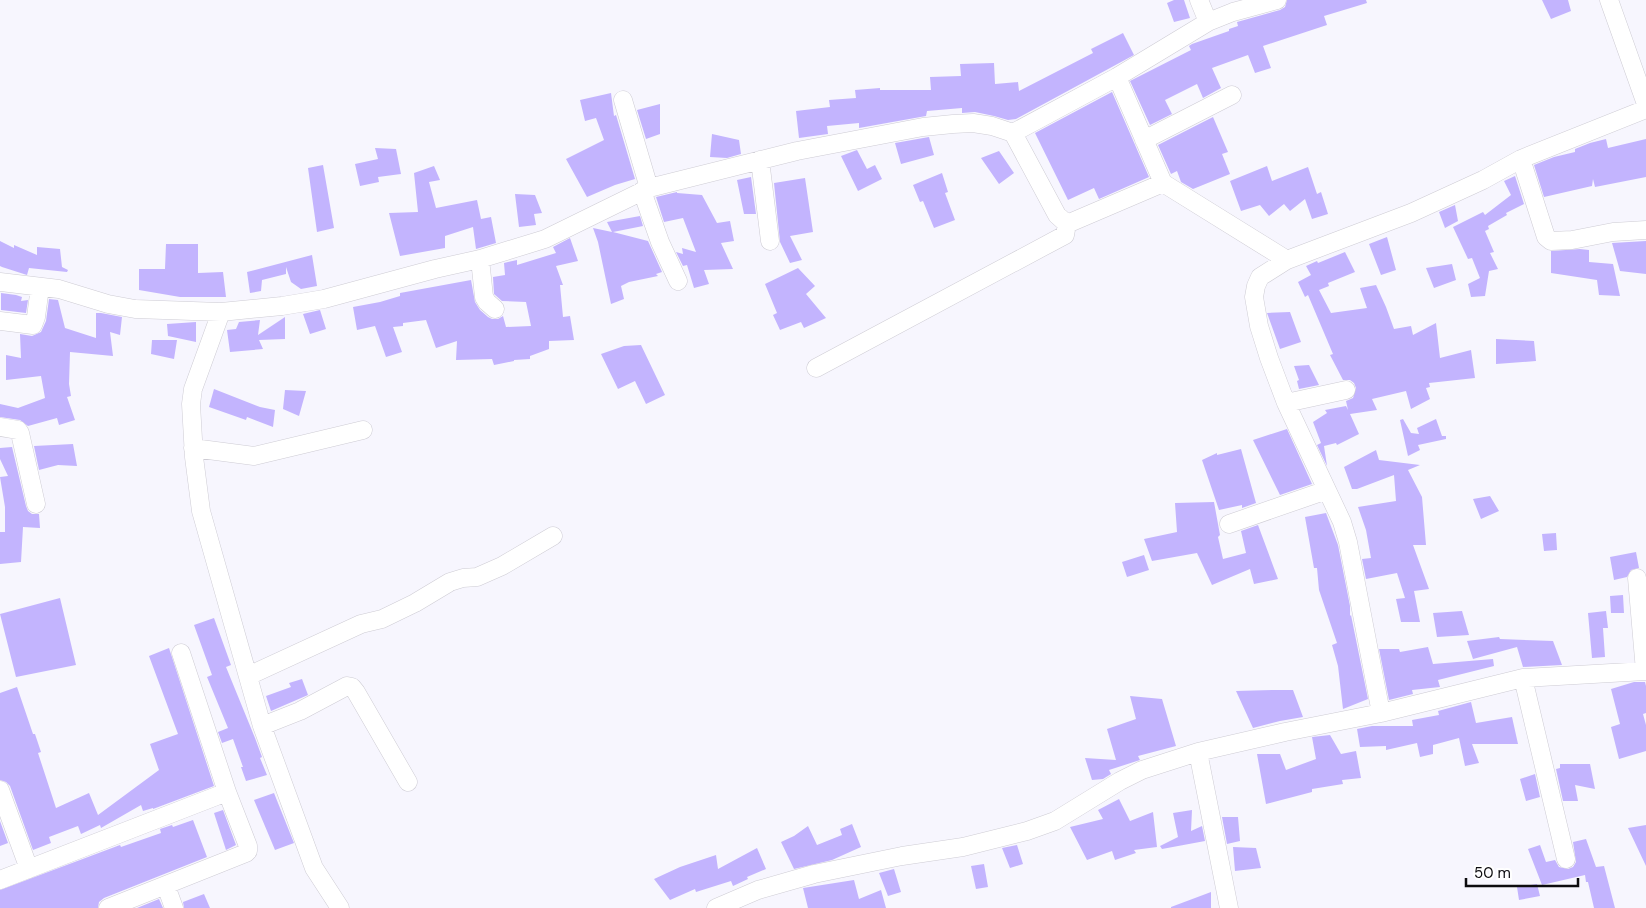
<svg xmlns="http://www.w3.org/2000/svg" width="1646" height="908" viewBox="0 0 1646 908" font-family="'DM Sans',sans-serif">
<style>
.building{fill:#c3b4fe}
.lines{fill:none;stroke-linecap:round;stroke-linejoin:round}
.street-casing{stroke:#ceccd4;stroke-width:19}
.street{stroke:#fff;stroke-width:18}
</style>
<rect width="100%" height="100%" fill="#f7f6fe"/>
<path class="building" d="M1174,0H1184L1190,18L1174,22L1167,3Z
M1287,0H1366L1367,3L1324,16L1327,25L1263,46L1271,68L1255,73L1248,55L1212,68L1221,88L1203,98L1197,84L1165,100L1172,114L1150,125L1130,81L1191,50L1189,46L1192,44L1229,31V29L1238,26L1237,22L1280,10L1285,7Z
M1542,0H1568L1571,11L1551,19Z
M1123,33L1134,55L1016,119L1008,120L994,116L975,112L962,113V108L927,111L926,116L859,128V123L827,126L828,134L799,138L796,111L830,107L829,100L856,98L855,90L880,88V90H931L930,77L961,76L960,64L994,63L995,84L1018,82L1019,91L1093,53L1091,49Z
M1112,92L1149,177L1099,199L1094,188L1068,200L1035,133Z
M611,93L614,116L616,115L635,179L615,185L587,197L566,159L604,140L596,118L585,121L580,100Z
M660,104V134L646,139L637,110Z
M1213,117L1228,152L1222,154L1230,174L1193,189L1181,182L1177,171L1171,174L1158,145Z
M712,134L739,140L741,154L727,158L710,157Z
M929,137L934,155L901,164L895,143Z
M1606,139L1608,148L1646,139V177L1595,187L1593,179L1592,186L1544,197L1534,165L1554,157L1575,152V149L1590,143Z
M375,148L396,149L401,174L378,177L379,182L360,186L355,164L378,159Z
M857,150L867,169L875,165L882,179L858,191L841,156Z
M999,151L1014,173L999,184L981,158Z
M323,165L334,228L317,232L308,168Z
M434,166L440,180L429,182L436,208L477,200L481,219L491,217L496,243L476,249L473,227L445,236V248L400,256L389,213L418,212L414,173Z
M1267,166L1272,181L1308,167L1317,194L1321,192L1328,214L1312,219L1305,199L1290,211L1284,204L1269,216L1260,205L1241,211L1230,181Z
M942,173L948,192L945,193L955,220L934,228L923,201L920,202L913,185Z
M1515,176L1524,204L1506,213L1507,215L1488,226L1489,229L1485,231L1494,252L1490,253L1498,269L1489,271L1485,296L1471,297L1468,284L1480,278L1472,258L1468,259L1453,227L1483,212L1485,215L1511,195L1504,181Z
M751,177L756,214H744L737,180Z
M805,178L813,232L790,236L802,260L790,263L780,242L774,183Z
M677,192V193L702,195L717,223L730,221L734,241L721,243L733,269L704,270L709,284L694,288L687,265L683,266L676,252L683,254L682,248L696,252L683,218L664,222L656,197Z
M515,194L535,195L542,213L534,214L536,225L519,227Z
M1455,205L1458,221L1445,228L1439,212Z
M640,216L643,226L613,232L648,241L662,272L656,274L658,276L629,282L621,286L624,299L611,304L598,242L593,228L612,232L607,222Z
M1387,237L1396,270L1381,275L1369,244Z
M570,238L578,261L556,266L563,285H560L563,317L570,316L574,340L549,341V349L530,356V359L514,360V361L494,365L492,359L456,360L457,341L436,348L426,320L403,323V326L393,327L402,352L386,357L375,326L357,330L353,307L380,302L400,296V293L471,280L475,302L480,310L488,317L492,319H498L503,316L506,327L531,326L526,302L502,301L494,294L493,277L505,275L504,263L517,260V265L556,253L553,247Z
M0,241L14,248V245L37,255V247L60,249L62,267L68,270L67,272L29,268L27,275L2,267L0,266Z
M1646,241V274L1620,271L1612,243Z
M166,244H198V273L223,272L226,297H180L139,290V269H165Z
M1580,249L1589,250V262L1613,264L1620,296L1599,295L1597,280L1551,273V251Z
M1345,252L1355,272L1328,283L1329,286L1319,290L1331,313L1367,308L1360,288L1376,285L1386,307L1394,329L1411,326L1413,335L1436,323L1440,358L1471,350L1475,378L1429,383L1430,387L1426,388L1430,399L1411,409L1406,391L1372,399L1377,410L1350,414L1359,434L1337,445L1336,443L1324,446L1327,466L1317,445L1321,443L1313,422L1327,413L1325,410L1346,406L1348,410L1346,401L1353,398L1356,388L1354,383L1350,380H1343L1330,355L1333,354L1308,295L1305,297L1298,282L1311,275L1306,266L1317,261L1318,263Z
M312,255L317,286L301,289L291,282L286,267V274L262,280L261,291L250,293L247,272Z
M1452,264L1456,280L1434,288L1426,268Z
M798,268L815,286L806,294L826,318L804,328L801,322L780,330L773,315L777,313L765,284Z
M1,293L16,295L22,297L21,301L28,300L26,313L1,310Z
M49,299L58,300L65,328L96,338V313H101L122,317L120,335L110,332L113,356L70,352L69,384L71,396L67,397L75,420L59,425L57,418L28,426L20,420L0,417V404L18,408L45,398L41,376L6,380V355L21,358L20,334L32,336L41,332L46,321Z
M320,310L326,329L310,334L303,314Z
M1290,312L1301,342L1280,349L1267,313Z
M285,317V339L259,340L263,349L230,352L227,330L236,329L239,322L260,320L258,335Z
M196,322V342L168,336L167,324Z
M1496,339L1534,341L1536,361L1496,364Z
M152,340H177L174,359L151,354Z
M641,345L665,395L646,404L635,381L618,389L601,354L624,346Z
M1309,365L1319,385L1299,389L1297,381L1299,380L1294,366Z
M214,389L260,407L275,410L273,427L247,417L246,420L209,407Z
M285,390L306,391L299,416L283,409Z
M1403,419L1411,433L1419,434L1417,428L1436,419L1442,436H1446V439L1418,445L1420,450L1408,456L1400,420Z
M1287,429L1312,484L1280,495L1253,440Z
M73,444L77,466L58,465L39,470L34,446Z
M12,447L26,506L28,511L32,514H39L40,528L23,527L21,562L0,564V532H5V507L0,477L8,476L0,459V448Z
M1241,449L1256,503L1242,508V505L1219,510L1202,460L1217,453V455Z
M1376,450L1379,460L1420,465L1408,470L1422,497L1426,545H1413L1429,589L1414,591L1420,622H1401L1396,599L1405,598L1397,573L1366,579L1362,559L1371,558L1366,530L1358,507L1396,501L1394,475L1357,489H1352L1344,467Z
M1490,496L1499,511L1481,519L1473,499Z
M1214,502L1220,535L1218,537L1223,559L1246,553L1241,531L1258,525L1278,579L1254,584L1250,569L1212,585L1197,553L1152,561L1144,539L1177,532L1175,503Z
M1326,513L1338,545L1350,606V616L1351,615L1368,699L1343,709L1338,666L1332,645L1337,643L1319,590L1317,568H1314L1305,517Z
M1556,533L1557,550L1544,551L1542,534Z
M1636,552L1639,568L1631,570L1627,577L1614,580L1610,557Z
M1144,555L1149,570L1127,577L1122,562Z
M1623,595L1624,613H1611L1610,596Z
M60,598L76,665L16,677L0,614Z
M1462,611L1469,635L1437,637L1433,613Z
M1606,611L1608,628H1603L1605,657L1592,658L1588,613Z
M214,618L231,665L226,667L255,738L262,757L260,758L267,775L246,781L241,767H243L233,739L222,743L218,732L228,728L207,677L212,675L194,625Z
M1499,637L1500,639L1553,641L1562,665L1523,667L1517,647L1473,659L1467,641Z
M1428,647L1433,664L1493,659L1494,666L1438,680L1440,687L1412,690L1413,694L1389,700L1379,649H1399L1400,652Z
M169,648L214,786L153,809V808L143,811L141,805L101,828L100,825L81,834L78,826L49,837L51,843L33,850L10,786L6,782L0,780V693L17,687L33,734H35L41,752L38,753L56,808L89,793L98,815L159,770L150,744L178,734L149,656Z
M302,679L308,695L271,711L266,696L291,687L289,683Z
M1634,682H1645L1646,686V713L1643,714L1646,725V751L1619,759L1611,727L1620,724L1611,689Z
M1274,690H1293L1303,717L1280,721L1253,728L1236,691Z
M1130,696L1162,699L1176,746L1138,756L1140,760L1109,770L1111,774L1103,779L1092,780L1085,758L1116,760L1107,729L1136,719Z
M1471,702L1476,723L1512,717L1518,744H1472L1479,763L1465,766L1459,738L1433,745V754L1420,757L1417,743L1386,750V746L1360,747L1357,729L1372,726H1413L1412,720L1439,715L1438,711Z
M1330,735L1341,754L1356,751L1361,778L1342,780L1343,784L1312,789V792L1266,804L1257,754H1280L1286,770L1316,759L1312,737Z
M1560,764H1590L1595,789L1575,785L1578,801H1563L1556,769L1560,768Z
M1535,774L1540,797L1526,801L1520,779Z
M274,793L294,843L275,850L254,800Z
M1119,799L1130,821L1153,812L1157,847L1134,850L1136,853L1115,860L1112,851L1087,860L1070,827L1103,819L1098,810Z
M223,810L236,845L226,850L214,813Z
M1192,810L1191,831L1202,826L1205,841L1162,849L1160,846L1178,837L1173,813Z
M1222,817H1238L1240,841L1227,844Z
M193,820L207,857L104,898L99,902L98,908H0V890L120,845L121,847L161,833L160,829L172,825L173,827Z
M0,821L8,843L0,846Z
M852,824L861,847L832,860L794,869L781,842L794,836L808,826L817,845L842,835L840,829Z
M1646,825V866L1628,828Z
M1586,839L1596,867L1604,866L1615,908H1594L1588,882H1586L1585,875L1542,885L1528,849L1540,845L1546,862L1555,860L1559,867L1568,869L1573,867L1576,862L1573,842Z
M1017,845L1023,864L1010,868L1002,848Z
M1233,847L1256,848L1261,868L1235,871Z
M757,848L766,869L747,877L748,879L733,886L731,881L696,892L695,889L670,900L654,879L680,867L716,855L718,869Z
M984,864L988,887L976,889L971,866Z
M894,869L901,892L888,896L879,873Z
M854,880L859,899L881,890L886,908H808L803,888Z
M1537,884L1540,896L1519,900L1517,887Z
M1211,892V908H1171V907Z
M204,894L210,908H184L183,902Z
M159,899L163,908H137Z"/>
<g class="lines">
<g class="street-casing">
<path id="street" d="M1199,0L1208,22
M1609,0L1646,104
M1117,77L1163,183
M623,100L649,188
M1013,133L1057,215L1067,224L1163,183L1287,260
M1144,140L1232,95
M1521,159L1546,237L1551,241L1572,240L1613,232L1646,230
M760,160L770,241
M642,191L660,242L678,281
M480,259L484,297L487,302L495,309
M0,282L59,289L108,304L135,309L221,312L282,306L324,299L435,269L480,259L545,239L649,188L797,151L923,127L953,124L973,123L992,126L1013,133L1117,77L1208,22L1233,12L1277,0
M221,312L193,389L191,404L194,457L201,511L262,726L314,868L340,908
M0,321L33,325L36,317L40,287
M816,368L1065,235L1067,224
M1286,403L1346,390
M0,427L18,430L20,433L36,504
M193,448L254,456L363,430
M1229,524L1327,490
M1637,578L1645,671
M248,676L361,624L382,619L415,603L450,582L463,578L477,577L502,566L553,536
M1523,678L1566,859
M1381,713L1348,542L1342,522L1286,403L1269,358L1259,326L1254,297L1256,286L1260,277L1287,260L1411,213L1483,180L1521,159L1646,109
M262,726L300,711L347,686L352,687L356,692L408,782
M1198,752L1229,908
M0,790L29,869
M0,880L227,792L181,653
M166,886L174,908
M108,908L246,853L248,851V846L227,792
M716,908L758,890L814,874L902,856L963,847L1027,831L1055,821L1120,781L1142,770L1198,752L1285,732L1381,713L1523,678L1646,671"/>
</g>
<use href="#street" class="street"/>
</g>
<path d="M1466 878v8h112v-8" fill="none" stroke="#0d0c0f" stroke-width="2.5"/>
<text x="1474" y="878" font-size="15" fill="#0d0c0f" stroke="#ffffff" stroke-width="4" paint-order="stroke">50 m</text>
</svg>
